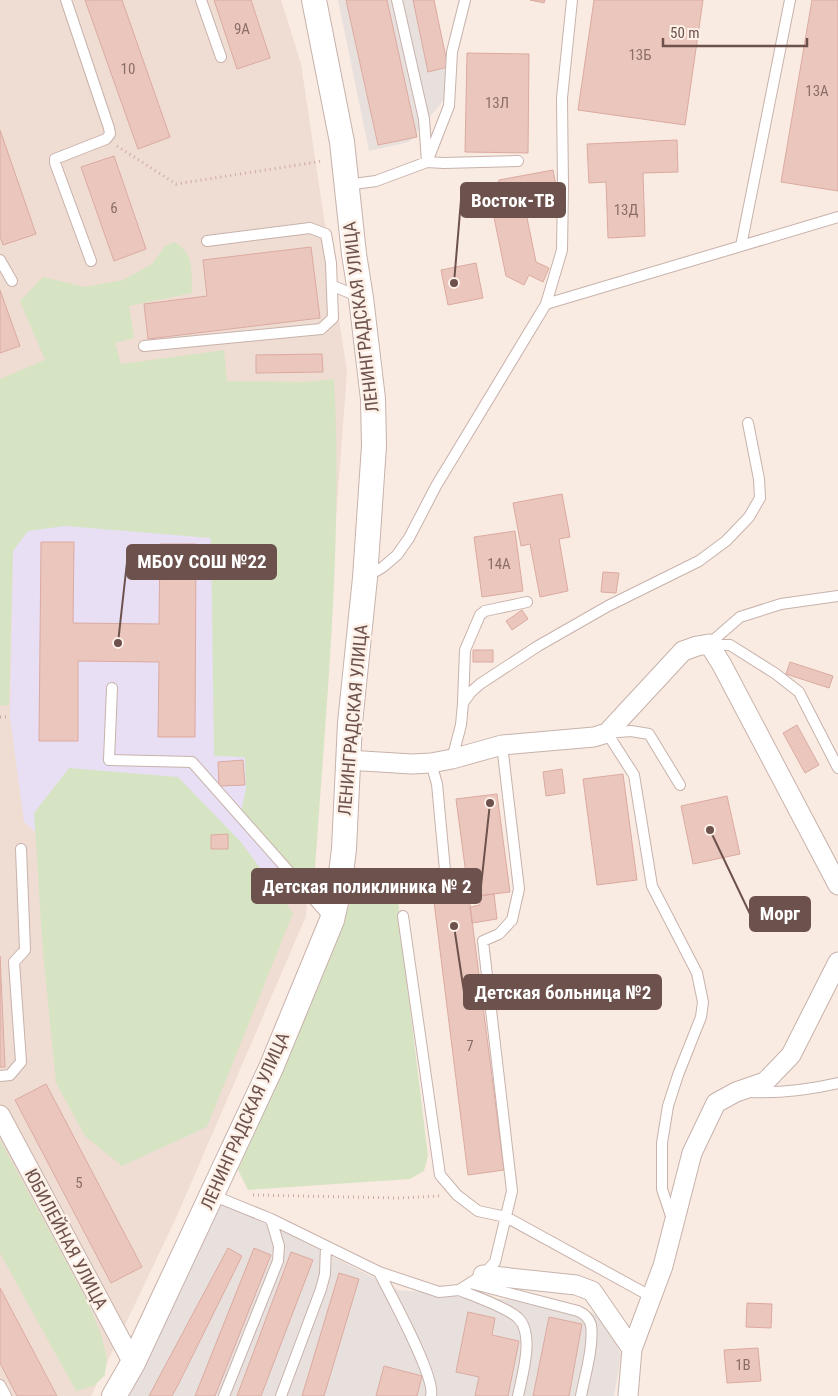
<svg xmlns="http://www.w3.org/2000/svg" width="838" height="1396" viewBox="0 0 838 1396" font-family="'Roboto Condensed',sans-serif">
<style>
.residential{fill:#efdcd2}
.industrial{fill:#e8e0dd}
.education{fill:#e8dff5}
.green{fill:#d7e4c3}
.building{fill:#ebc6bd;stroke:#dbaaa0}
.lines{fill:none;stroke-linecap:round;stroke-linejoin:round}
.service-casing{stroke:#c8b2ab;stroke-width:12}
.minor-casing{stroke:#c8b2ab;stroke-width:21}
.tertiary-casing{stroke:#c8b2ab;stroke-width:26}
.path{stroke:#cfa9a1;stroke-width:3;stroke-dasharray:1 4;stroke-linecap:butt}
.service{stroke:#fff;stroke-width:10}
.minor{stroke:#fff;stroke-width:19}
.tertiary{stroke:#fff;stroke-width:24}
.labels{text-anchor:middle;stroke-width:5;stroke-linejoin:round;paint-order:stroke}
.number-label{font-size:15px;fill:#8c6e68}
.street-label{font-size:18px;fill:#6d514c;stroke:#fcf0e7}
.leader{fill:none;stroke:#6d514c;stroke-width:2}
.callout-dot{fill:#6d514c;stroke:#fcf0e7;stroke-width:2}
.callout{fill:#6d514c;stroke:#6d514c;stroke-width:2}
.callout-label{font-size:19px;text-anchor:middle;font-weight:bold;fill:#fff}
</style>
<rect width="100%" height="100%" fill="#f9ebe2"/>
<path class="residential" d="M0,0H281L301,64L347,372L306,916L177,1216L91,1396H0Z"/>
<path class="industrial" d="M338,0H428L452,90L409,142L369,151Z
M212,1195L398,1290L571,1305L599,1316L607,1322L621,1355L614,1396H114Z"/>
<path class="education" d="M30,489L233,493L275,839L282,915L207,1127L122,1166L69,1068L44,839L24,822L10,717L13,551Z"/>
<path class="green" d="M174,242C195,252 191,273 192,293L129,306L134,338L115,343L121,364L224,350L227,381L304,382L334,379C343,542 326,706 315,869L305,882L241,812L246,789L245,757L214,756L211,538L65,526L28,531L13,551L9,705L0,706V379L45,360L20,301L43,277L85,287L123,280L152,264L165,246Z
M69,768L178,777L241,842L293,913L207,1127L122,1166L85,1136L56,1083L43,953L34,813Z
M374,881C399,888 399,892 399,917L428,1156L424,1171L410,1179L248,1190L238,1170L332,954L344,918L358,885Z
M0,1140L88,1302L101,1334L107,1358L105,1375L94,1386L76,1391L0,1253Z"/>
<path class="building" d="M85,0H122L170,137L138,149Z
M214,0H251L270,58L237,69Z
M346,0H387L417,137L378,145Z
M413,0H434L448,67L428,72Z
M530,0H545L544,3Z
M594,0H703L685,125L578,110Z
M812,0H838V191L781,182Z
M467,53L529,54L528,153L465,152Z
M0,130L36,234L3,245L0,236Z
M677,140L678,172L643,173L645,236L608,238L606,182L589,183L587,144Z
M114,156L146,249L114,261L81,167Z
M553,170L557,191L523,198L536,262L549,268L543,282L529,275L524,285L506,276L491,203L499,180Z
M311,247L320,318L148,339L144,304L207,296L203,260Z
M476,263L483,298L448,305L441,270Z
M0,290L20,346L0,353Z
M322,354L323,372L256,373V355Z
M562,494L570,537L559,539L568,591L540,597L530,544L521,546L513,503Z
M515,531L523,591L482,597L474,537Z
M41,542H74L73,623L159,624L160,544H196L195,737H158L159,662L78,661V741H39Z
M603,572L619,573L616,593L601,592Z
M522,610L528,619L512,630L506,621Z
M473,650H493V662H473Z
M790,662L833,676L829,688L786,674Z
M797,725L819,765L805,773L783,733Z
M243,760L245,785L219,786L218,762Z
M562,769L565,793L546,796L543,772Z
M623,774L637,880L597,885L583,779Z
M497,794L510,892L469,897L456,799Z
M727,796L740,854L693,864L681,806Z
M228,834V849H211V835Z
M494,894L497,919L472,923L470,907L480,905L479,896Z
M469,897L504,1170L468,1175L434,902Z
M0,956L5,1067H0Z
M46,1084L142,1267L111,1283L15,1100Z
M228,1248L242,1256L179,1383L172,1396H149Z
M254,1248L271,1255L215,1396H195Z
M291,1252L313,1260L261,1396H237Z
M339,1273L359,1279L324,1396H302Z
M0,1288L57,1396H17L0,1363Z
M747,1303L772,1304L771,1328L746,1327Z
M468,1312L495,1318L492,1335L519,1341L508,1396H475L479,1377L456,1372Z
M549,1317L582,1324L569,1396H533Z
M758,1348L761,1381L727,1383L724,1350Z
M384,1366L422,1376L417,1396H376Z"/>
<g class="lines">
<g class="service-casing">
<path id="service" d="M66,0L109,128L110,134L106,139L55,159V163L91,261
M201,0L221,57
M465,0L452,52L449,106L427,162L444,163L518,161
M346,185L376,181L427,162L424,119L397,0
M741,246L838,217
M0,260L12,281
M333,286L360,297
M546,304L741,246L790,0
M144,346L321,329L333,318L331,263L326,234L310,228L207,241
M366,577L383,567L397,555L409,538L436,486L546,304L562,250L563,187L562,98L572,0
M709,644L730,645L776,674L799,692L838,768
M709,644L740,617L781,604L838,596
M112,688L109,760L192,762L331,919
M463,703L471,692L480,684L538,646L608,606L699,561L726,541L749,517L760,498L759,479L748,423
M452,759L461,725L463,703L465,650L480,615L485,611L527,602
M431,763L437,784L446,881
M403,916L440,1175L457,1195L478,1211L506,1217L652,1297
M0,1076L10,1075L21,1062L14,962L25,950L21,849
M750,1092C780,1093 808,1090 838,1083
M212,1195L271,1219L379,1272L439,1292L459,1290L483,1275L495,1262L512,1191L483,941L499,934L512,920L519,889L502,745
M672,1219L662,1189V1143L668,1106L678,1075L701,1017L703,1002L697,973L652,886L634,775L607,733L631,731L649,734L680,785
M379,1272C390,1294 436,1377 431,1396
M470,1283L578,1311C585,1314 589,1318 591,1325C594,1345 585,1376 581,1396
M459,1290C474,1296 508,1308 518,1318C535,1334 522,1376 518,1396
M0,1385L6,1396
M224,1396L278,1261L279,1246L271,1219
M281,1396L321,1289L325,1274L326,1246"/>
</g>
<g class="minor-casing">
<path id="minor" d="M347,760L412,764L431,763L452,759L502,745L594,737L607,733L683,651L697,646L709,644L722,665L838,885
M0,1115L133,1363
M483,1275L576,1285L592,1291L632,1349L628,1396
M632,1349L663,1266L692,1153L716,1103L736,1092L765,1082L791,1055L838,962"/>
</g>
<g class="tertiary-casing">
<path id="tertiary" d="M114,1396L133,1363L271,1068L332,920L339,889L344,849L350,723L365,578L374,446L373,399L361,298L354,254L342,142L314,0"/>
</g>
<path class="path" d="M117,146L176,184L323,161
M0,717H10
M253,1195L397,1198L439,1196"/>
<use href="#service" class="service"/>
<use href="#minor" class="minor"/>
<use href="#tertiary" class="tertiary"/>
</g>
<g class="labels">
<g class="number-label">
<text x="242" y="34">9А</text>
<text x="640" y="60">13Б</text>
<text x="128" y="74">10</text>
<text x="817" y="96">13А</text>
<text x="497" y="108">13Л</text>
<text x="114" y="213">6</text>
<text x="626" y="215">13Д</text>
<text x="499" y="569">14А</text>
<text x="470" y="1051">7</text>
<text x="79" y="1188">5</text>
<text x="743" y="1370">1В</text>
</g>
<g class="street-label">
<text transform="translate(361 317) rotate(-97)" y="6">ЛЕНИНГРАДСКАЯ УЛИЦА</text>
<text transform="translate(353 720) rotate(-85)" y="6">ЛЕНИНГРАДСКАЯ УЛИЦА</text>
<text transform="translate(245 1121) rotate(-66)" y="6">ЛЕНИНГРАДСКАЯ УЛИЦА</text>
<text transform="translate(66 1239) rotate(62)" y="6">ЮБИЛЕЙНАЯ УЛИЦА</text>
</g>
</g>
<path class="leader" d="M454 283L461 200M118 643L127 562M490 803L481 886M710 830L750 914M454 926L464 992"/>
<g class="callout-dot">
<circle cx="454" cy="283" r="5"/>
<circle cx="118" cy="643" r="5"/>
<circle cx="490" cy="803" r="5"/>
<circle cx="710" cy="830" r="5"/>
<circle cx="454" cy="926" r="5"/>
</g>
<g class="callout">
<rect x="461" y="183" width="104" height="34" rx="5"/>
<rect x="127" y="545" width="149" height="34" rx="5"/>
<rect x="252" y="869" width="229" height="34" rx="5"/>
<rect x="750" y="897" width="60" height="34" rx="5"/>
<rect x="464" y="975" width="197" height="34" rx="5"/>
</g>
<g class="callout-label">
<text x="513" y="207">Восток-ТВ</text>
<text x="202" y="568">МБОУ СОШ №22</text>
<text x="367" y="893">Детская поликлиника № 2</text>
<text x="780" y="920">Морг</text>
<text x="563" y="999">Детская больница №2</text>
</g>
<path d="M663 38v8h144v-8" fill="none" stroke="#6d514c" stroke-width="2.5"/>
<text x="670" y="38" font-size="15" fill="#6d514c" stroke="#fcf0e7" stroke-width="4" paint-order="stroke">50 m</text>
</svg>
